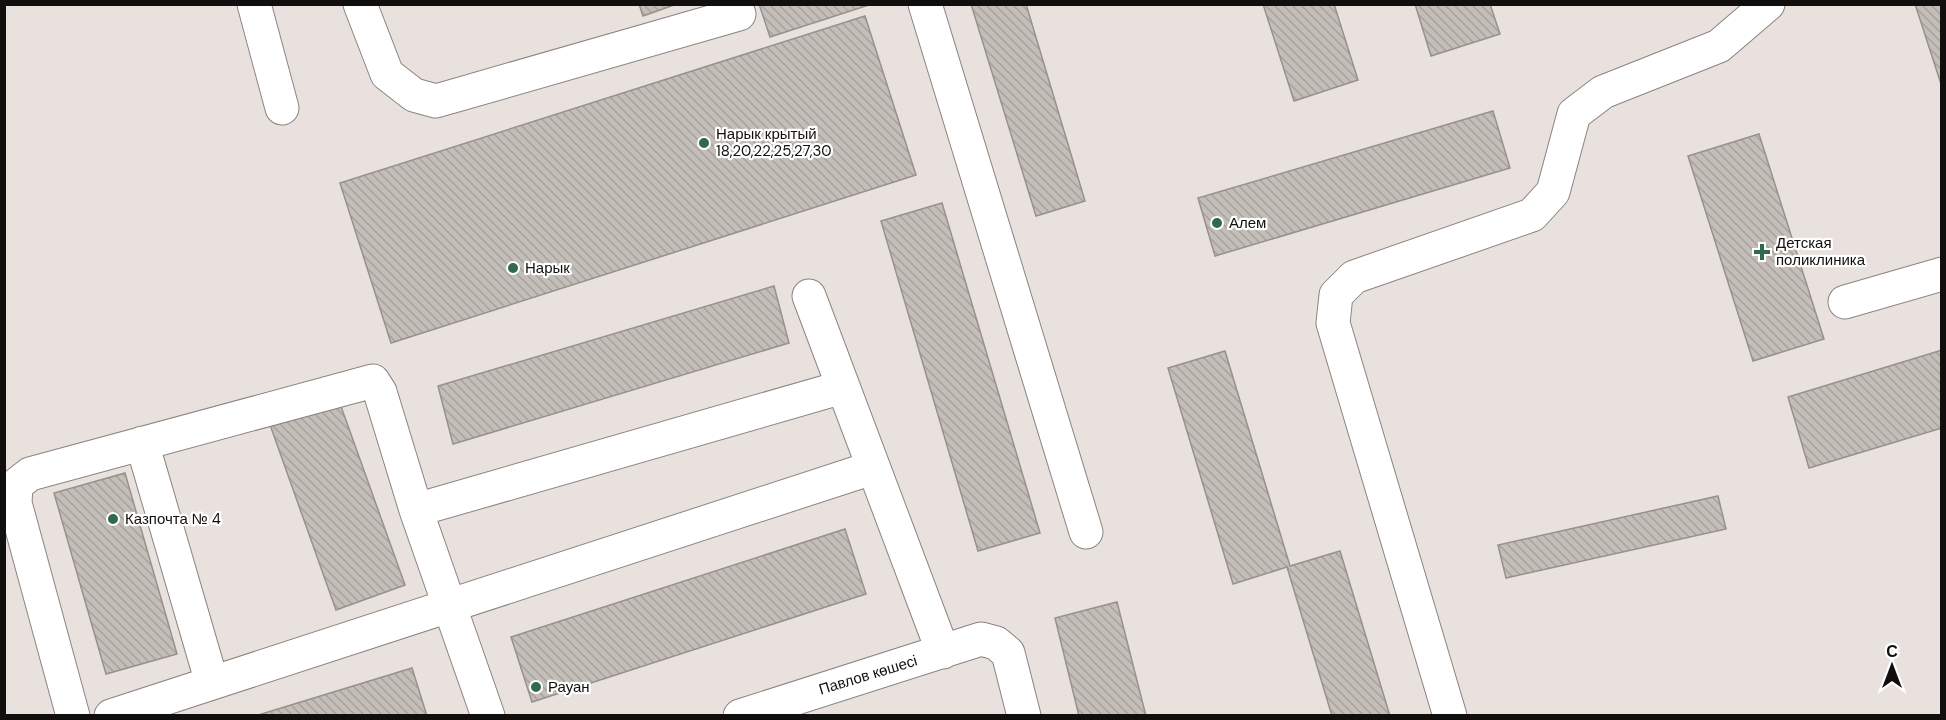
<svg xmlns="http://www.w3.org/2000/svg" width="1946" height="720" viewBox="0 0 1946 720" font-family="'DM Sans',sans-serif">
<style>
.building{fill:url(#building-back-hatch);stroke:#97918c;stroke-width:1.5}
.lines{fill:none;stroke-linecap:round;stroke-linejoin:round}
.minor-casing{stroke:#8c8481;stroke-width:35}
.minor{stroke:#fff;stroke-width:33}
.poi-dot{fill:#32684e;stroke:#fff;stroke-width:2}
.labels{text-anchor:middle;stroke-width:4.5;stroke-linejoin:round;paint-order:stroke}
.poi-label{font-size:15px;fill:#110f0e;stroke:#fff;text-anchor:start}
.street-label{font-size:15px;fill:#110f0e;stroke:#fff}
</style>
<defs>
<pattern id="building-back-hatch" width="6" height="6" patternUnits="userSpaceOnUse" patternTransform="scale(1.5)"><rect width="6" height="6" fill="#c4beb8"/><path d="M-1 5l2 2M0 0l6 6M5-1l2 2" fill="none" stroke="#a7a29d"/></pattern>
</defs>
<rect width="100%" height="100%" fill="#e9e1dd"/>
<path class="building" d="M639,4H677L643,16Z
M759,4H869V5L770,37Z
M971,4H1026L1085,201L1036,216Z
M1263,4H1334L1358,80L1294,101Z
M1415,4H1490L1500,34L1431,56Z
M1915,4H1942V87Z
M865,16L916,175L391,343L340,183Z
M1493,111L1510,168L1215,256L1198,198Z
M1759,134L1824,339L1753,361L1688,156Z
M942,203L1040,533L978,551L881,221Z
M774,286L789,343L453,444L438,386Z
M1942,350V428L1809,468L1788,397Z
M1225,351L1290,566L1340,551L1390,716H1332L1287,567L1233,584L1168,368Z
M338,398L405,585L336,610L269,422Z
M125,473L177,654L106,674L54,493Z
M1718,496L1726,529L1506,578L1498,545Z
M845,529L866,594L532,702L511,637Z
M1117,602L1146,716H1079L1055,618Z
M412,668L427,716H255Z"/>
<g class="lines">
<g class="minor-casing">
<path id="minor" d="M254,4L282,108
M360,4L387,74L414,95L436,101L739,14
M925,4L1086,532
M809,296L943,652
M1845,302L1942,274
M142,443L212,683
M416,510L843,387
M73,716L15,503L16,485L30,474L373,381L380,392L416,510L488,716
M111,716L872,468
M740,716L981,639L996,643L1008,653L1024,716
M1450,716L1333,323L1336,295L1354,277L1532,215L1553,192L1574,114L1603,92L1719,46L1768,4"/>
</g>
<use href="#minor" class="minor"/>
</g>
<g class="poi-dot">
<circle cx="704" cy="143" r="6"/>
<circle cx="1217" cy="223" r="6"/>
<path d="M1759 243h6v6h6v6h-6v6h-6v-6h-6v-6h6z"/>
<circle cx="513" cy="268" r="6"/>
<circle cx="113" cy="519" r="6"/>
<circle cx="536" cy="687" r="6"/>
</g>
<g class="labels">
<g class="poi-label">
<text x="716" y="139">Нарык крытый<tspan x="716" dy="17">18,20,22,25,27,30</tspan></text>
<text x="1229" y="228">Алем</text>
<text x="1776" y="248">Детская<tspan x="1776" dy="17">поликлиника</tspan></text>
<text x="525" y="273">Нарык</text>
<text x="125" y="524">Казпочта № 4</text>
<text x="548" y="692">Рауан</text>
</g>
<g class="street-label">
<text transform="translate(868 675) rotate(-17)" y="5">Павлов көшесі</text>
</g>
</g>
<rect width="1946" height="720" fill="none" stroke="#110f0e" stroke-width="12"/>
<g transform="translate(1892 666)" stroke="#ffffff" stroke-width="4.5" paint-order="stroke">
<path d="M0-4.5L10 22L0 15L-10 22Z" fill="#110f0e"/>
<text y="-9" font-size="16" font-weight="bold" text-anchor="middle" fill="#110f0e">С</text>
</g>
</svg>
